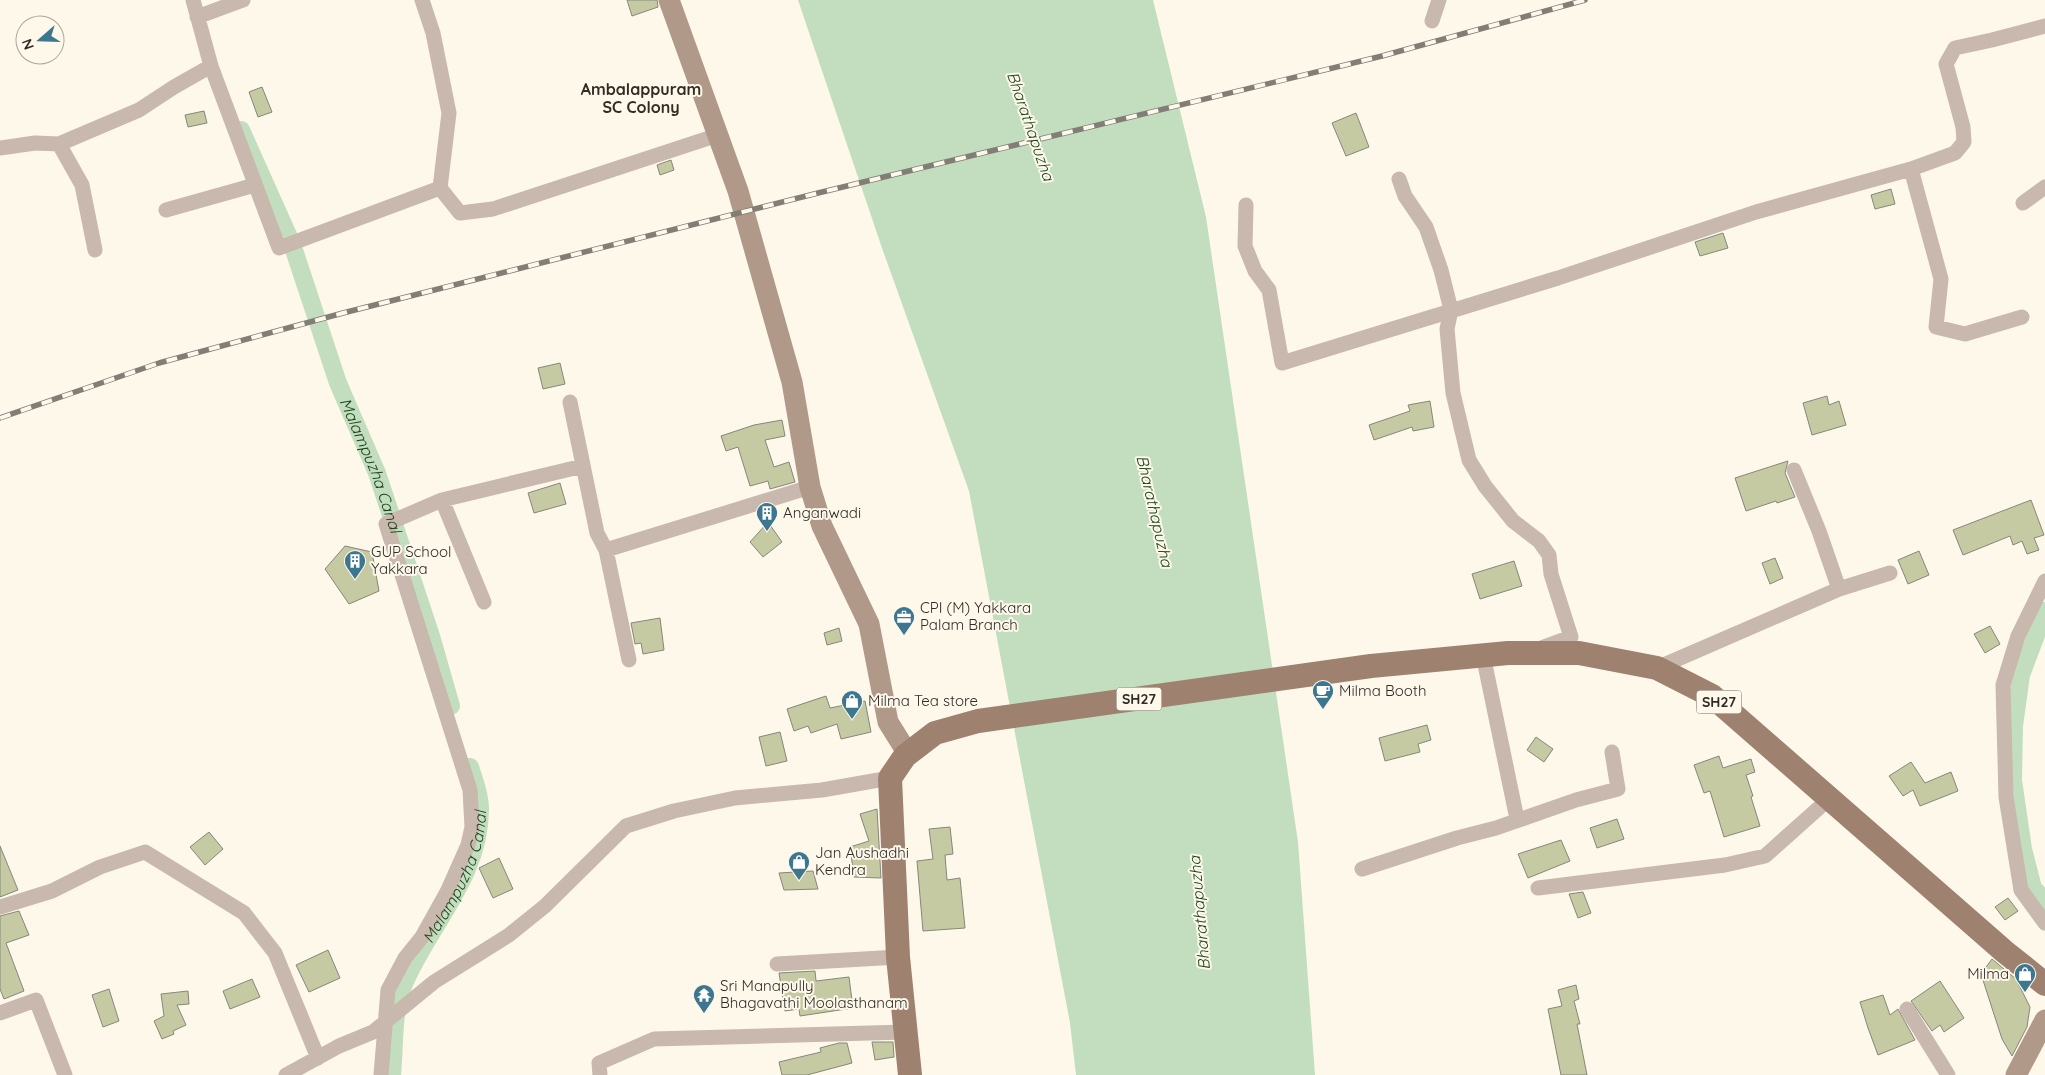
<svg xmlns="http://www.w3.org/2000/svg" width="2045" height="1075" viewBox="0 0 2045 1075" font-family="Quicksand,sans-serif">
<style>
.water{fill:#c2debf}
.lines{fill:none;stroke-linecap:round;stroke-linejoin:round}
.canal{stroke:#c2debf;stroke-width:18}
.building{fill:#c5caa3;stroke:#85877b}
.street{stroke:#c8b8ad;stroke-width:15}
.secondary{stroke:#b09989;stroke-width:21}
.primary{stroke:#9e826f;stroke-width:24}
.rail-casing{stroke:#827e76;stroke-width:5.5}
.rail{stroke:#fef8eb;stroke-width:4;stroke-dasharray:11;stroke-linecap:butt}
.labels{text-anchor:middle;stroke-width:4;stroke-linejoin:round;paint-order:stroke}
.shield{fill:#fef8eb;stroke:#6c6862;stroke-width:1}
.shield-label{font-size:14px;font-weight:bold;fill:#2e2b27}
.poi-label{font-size:15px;fill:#2e2b27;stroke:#fef8eb;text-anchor:start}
.neighbourhood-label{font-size:16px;font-weight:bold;fill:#322d24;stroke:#fef8eb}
.water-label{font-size:16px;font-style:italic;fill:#1b4319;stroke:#fef8eb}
</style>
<rect width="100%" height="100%" fill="#fef8eb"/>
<path class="water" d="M798,0H1153L1206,217L1298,842L1315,1075H1076L1070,1023L969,491L882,248Z"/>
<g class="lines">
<g class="canal">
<path id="s1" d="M241,130L292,244L338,383L377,473L431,636L451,706"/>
<path d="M2045,611L2021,675L2014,726L2013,780L2023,849L2033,888L2045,901"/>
<path id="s2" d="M392,1075C395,1046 392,1012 404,984C429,925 481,876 480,808C480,794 474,780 470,767"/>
</g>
</g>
<path class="building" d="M627,0H657L658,7L632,16Z
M262,87L272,112L258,117L249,92Z
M204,111L207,123L188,127L185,115Z
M1356,113L1369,147L1346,156L1332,123Z
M671,160L674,170L660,175L657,165Z
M1891,189L1895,204L1875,209L1871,195Z
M1723,233L1728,248L1700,256L1695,242Z
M560,363L565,384L543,389L538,368Z
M1827,396L1829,405L1839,401L1846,425L1812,435L1803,403Z
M1430,401L1434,427L1413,431L1412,427L1374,440L1369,425L1410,411L1408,405Z
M782,420L785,436L765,440L774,467L789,462L795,482L770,489L768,481L750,486L738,447L726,451L721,436L754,425Z
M1788,461L1785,473L1795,497L1777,503L1776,501L1746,511L1735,478Z
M560,483L566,504L534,513L528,493Z
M2031,500L2044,535L2034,538L2039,550L2027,554L2022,541L2013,545L2010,536L1963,555L1953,530Z
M768,522L782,542L763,557L750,542Z
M345,546L372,552L379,591L349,604L325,569Z
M1919,551L1929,575L1908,584L1898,560Z
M1775,558L1783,578L1770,584L1762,563Z
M1514,561L1522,586L1480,599L1472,574Z
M660,618L664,650L643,654L641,643L635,644L631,623Z
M1990,626L2000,644L1985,653L1974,634Z
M839,628L842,641L827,645L824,633Z
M826,696L830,708L865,701L871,732L841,739L837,724L811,733L808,726L794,731L787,709Z
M1427,725L1431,740L1418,744L1420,752L1385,761L1379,738Z
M780,732L787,761L766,766L759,737Z
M1536,737L1553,749L1544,762L1527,750Z
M1719,756L1723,768L1751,759L1755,772L1746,775L1753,796L1751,797L1760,826L1724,837L1710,791L1704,793L1694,765Z
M1911,762L1925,783L1951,772L1958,791L1920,806L1913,790L1903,796L1889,776Z
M877,809L881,878L854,877L850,847L869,841L860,814Z
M1617,819L1624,839L1597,848L1590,828Z
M950,827L953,854L945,855L947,880L960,878L965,928L923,931L917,861L933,859L929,829Z
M209,832L223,849L205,865L190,847Z
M1561,840L1570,861L1528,878L1518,854Z
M0,846L18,890L0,897Z
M499,858L513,889L493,898L479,868Z
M813,871L818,889L784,890L779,873Z
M1583,892L1591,913L1578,918L1569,894Z
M2008,898L2018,911L2005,920L1995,907Z
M19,911L29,935L6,943L24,991L4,999L0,989V916Z
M328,950L340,978L309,992L296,965Z
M1992,959L2016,979L2030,1007L2027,1027L2012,1056L2002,1039L1981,974Z
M815,971L816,981L849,977L853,1008L800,1016L799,1009L785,1011L779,973Z
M252,979L260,997L230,1009L223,991Z
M1940,981L1964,1018L1944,1032L1940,1025L1932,1031L1911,1001Z
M1576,985L1579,999L1574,1001L1580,1024H1577L1587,1075H1561L1548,1009L1562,1006L1558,990Z
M109,989L119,1021L103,1027L92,995Z
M188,991L189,1004L177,1005L186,1025L173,1031L174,1034L162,1039L154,1021L164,1016L161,994Z
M1883,995L1890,1015L1898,1009L1915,1040L1878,1055L1868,1028L1860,1002Z
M872,1042H893L894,1057L875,1060Z
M839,1043H847L852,1063L807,1075H782L779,1062L821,1052L820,1048Z"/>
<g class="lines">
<path class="street" d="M422,0L433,33L449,113L440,188
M197,17L243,0
M1432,21L1439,0
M211,66L279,248L440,188L460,213L493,209L718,135
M59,144L82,185L95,250
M0,148L35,143L59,144L139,110L174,87L211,66L193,0
M1911,169L1941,279L1936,327L1965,334L2022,317
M1399,179L1405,196L1426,227L1441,270L1451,310L1447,329L1453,393L1469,460L1485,486L1513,521L1539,541L1549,555L1551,574L1571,637L1541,648
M2023,203L2045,187
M1246,205L1245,246L1255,271L1269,290L1282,363L1558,278L1756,212L1911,169L1955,153L1964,142L1963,127L1946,64L1955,48L1992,40L2045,26
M166,210L255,185
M570,402L597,533L606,550
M1794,470L1819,531L1839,589
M2045,581L2018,636L2003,685L2006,797L2021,890L2045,923
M484,602L442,500L583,466
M1483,655L1517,819
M629,660L606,550L810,487
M1657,668L1839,589L1890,573
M1362,869L1457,838L1496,828L1576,800L1618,789L1612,752
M1538,888L1725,865L1765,856L1830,798
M0,907L52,891L100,867L145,852L244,913L275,953L318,1058
M777,964L898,957
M1907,1009L1948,1075
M0,1013L36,1000L65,1075
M286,1075L339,1046L373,1032L434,982L509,935L545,906L626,826L674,811L735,798L822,790L890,778
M381,1075L388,990L405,958L422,937L447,892L468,845L472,827L470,790L386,524L442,500
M600,1075L599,1063L654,1039L905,1032"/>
<path class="secondary" d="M669,0L738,191L792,382L810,487L822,526L869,624L888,722L908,754
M2016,1075L2045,1020"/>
<path class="primary" d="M910,1075L898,957L890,778L905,756L935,733L978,721L1371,666L1508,653H1579L1657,668L1712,696L2005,952L2045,984"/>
<g class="rail-casing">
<path id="rail" d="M0,418L159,363L343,313L818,193L1382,56L1585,0"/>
</g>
<use href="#rail" class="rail"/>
</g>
<defs>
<g id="building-pin" transform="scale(1.125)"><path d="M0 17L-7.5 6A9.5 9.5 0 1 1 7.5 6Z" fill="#3c768f" stroke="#fef8eb"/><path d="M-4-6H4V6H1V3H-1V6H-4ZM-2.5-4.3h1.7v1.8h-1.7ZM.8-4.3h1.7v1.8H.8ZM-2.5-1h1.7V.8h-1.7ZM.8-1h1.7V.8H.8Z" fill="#fff"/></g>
<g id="office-pin" transform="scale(1.125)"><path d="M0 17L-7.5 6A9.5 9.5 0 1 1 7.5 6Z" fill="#3c768f" stroke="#fef8eb"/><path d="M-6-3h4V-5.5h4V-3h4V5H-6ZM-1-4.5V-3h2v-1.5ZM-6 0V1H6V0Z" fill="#fff"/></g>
<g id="cafe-pin" transform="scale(1.125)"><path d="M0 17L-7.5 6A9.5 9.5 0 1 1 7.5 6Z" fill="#3c768f" stroke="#fef8eb"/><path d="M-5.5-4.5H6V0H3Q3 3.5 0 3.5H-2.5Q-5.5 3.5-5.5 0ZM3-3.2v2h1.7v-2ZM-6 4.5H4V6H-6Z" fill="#fff"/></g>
<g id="shop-pin" transform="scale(1.125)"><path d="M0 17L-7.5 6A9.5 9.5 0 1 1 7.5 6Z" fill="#3c768f" stroke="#fef8eb"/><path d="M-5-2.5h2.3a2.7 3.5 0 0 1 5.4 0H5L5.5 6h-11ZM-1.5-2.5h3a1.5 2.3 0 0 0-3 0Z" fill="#fff"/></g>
<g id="temple-pin" transform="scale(1.125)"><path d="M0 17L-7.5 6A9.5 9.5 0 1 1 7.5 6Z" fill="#3c768f" stroke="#fef8eb"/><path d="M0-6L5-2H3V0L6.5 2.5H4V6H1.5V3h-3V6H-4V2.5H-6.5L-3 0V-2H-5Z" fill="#fff"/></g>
</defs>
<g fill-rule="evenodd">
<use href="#building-pin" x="767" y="513"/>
<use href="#building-pin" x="355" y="561"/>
<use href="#office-pin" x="904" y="617"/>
<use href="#cafe-pin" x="1323" y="691"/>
<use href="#shop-pin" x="852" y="701"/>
<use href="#shop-pin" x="799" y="862"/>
<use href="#shop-pin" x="2025" y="974"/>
<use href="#temple-pin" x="704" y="995"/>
</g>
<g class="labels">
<g class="shield">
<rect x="1116.5" y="687.5" width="45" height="23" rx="4"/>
<rect x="1696.5" y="690.5" width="45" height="23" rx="4"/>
</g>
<g class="shield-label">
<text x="1139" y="704">SH27</text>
<text x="1719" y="707">SH27</text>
</g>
<g class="poi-label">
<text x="783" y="518">Anganwadi</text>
<text x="371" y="557">GUP School<tspan x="371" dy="17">Yakkara</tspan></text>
<text x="920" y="613">CPI (M) Yakkara<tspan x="920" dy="17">Palam Branch</tspan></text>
<text x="1339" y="696">Milma Booth</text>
<text x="868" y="706">Milma Tea store</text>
<text x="815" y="858">Jan Aushadhi<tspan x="815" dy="17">Kendra</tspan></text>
<text x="2009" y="979" text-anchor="end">Milma</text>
<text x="720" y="991">Sri Manapully<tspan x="720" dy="17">Bhagavathi Moolasthanam</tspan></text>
</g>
<g class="neighbourhood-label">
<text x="641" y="95">Ambalappuram<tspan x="641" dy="18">SC Colony</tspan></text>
</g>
<g class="water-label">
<text transform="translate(1031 126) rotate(71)" y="6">Bharathapuzha</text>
<text dy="6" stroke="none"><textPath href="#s1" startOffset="360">Malampuzha Canal</textPath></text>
<text transform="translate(1155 511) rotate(77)" y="6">Bharathapuzha</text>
<text dy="6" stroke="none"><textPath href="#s2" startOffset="212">Malampuzha Canal</textPath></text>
<text transform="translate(1199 913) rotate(-95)" y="6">Bharathapuzha</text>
</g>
</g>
<g transform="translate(40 40) rotate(250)"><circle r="24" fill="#fef8eb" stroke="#aba69d"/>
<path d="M0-4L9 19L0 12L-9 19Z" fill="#3c768f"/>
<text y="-8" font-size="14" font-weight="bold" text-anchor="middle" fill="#2e2b27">N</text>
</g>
</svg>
